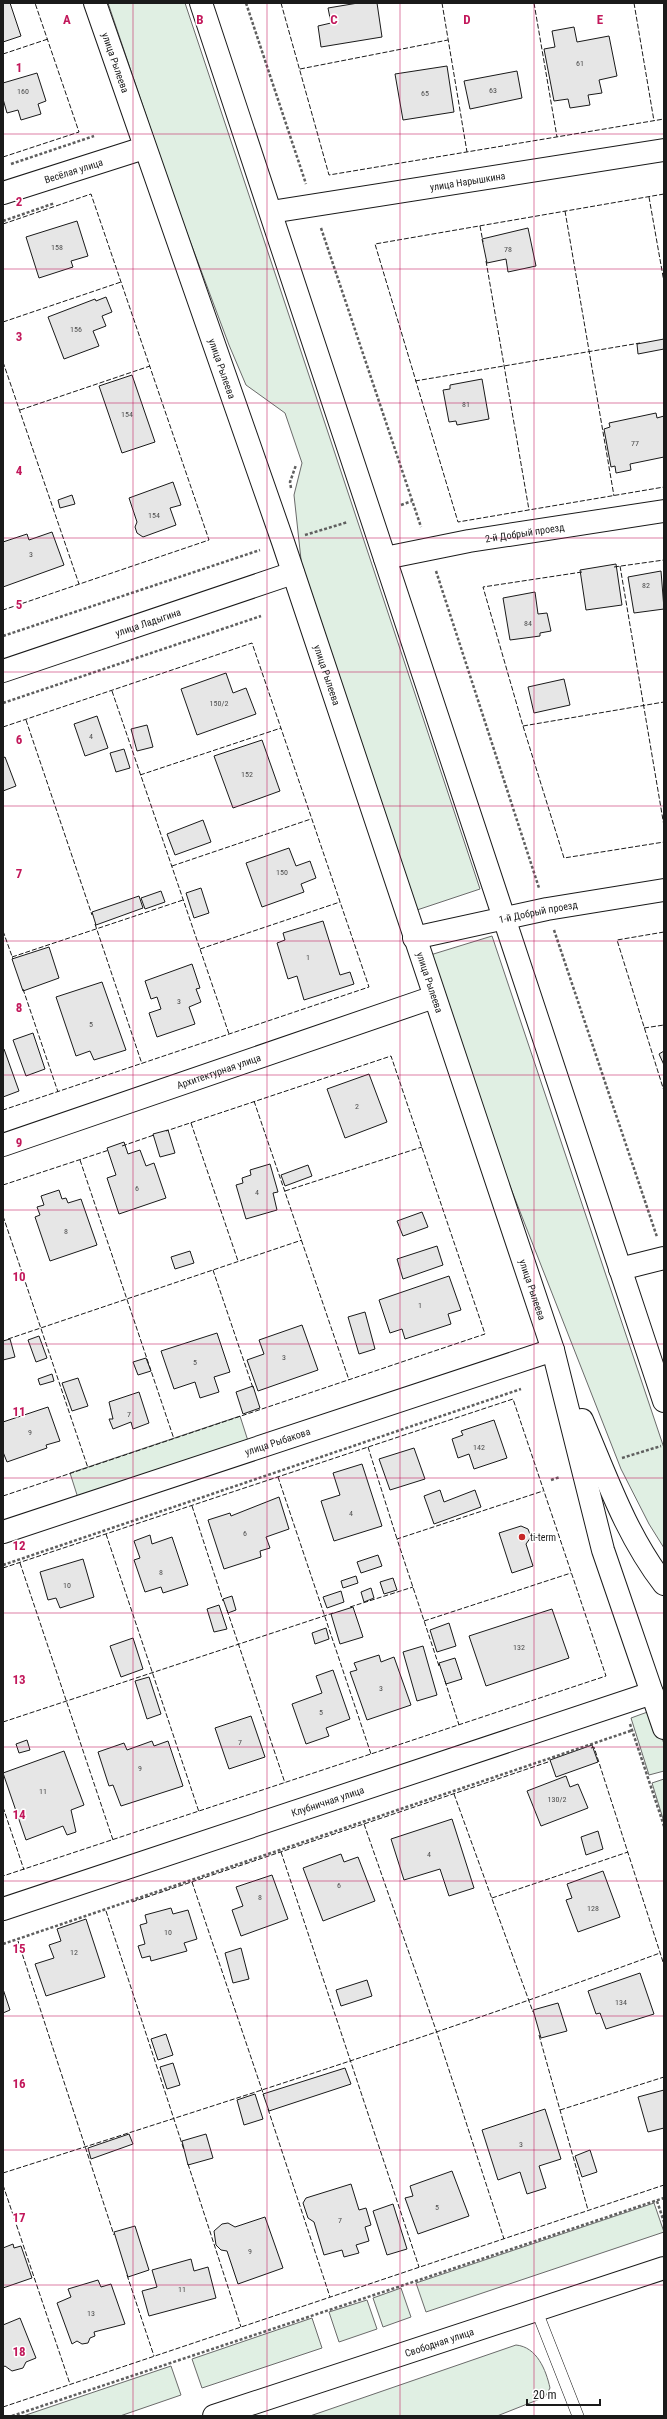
<svg xmlns="http://www.w3.org/2000/svg" width="667" height="2419" viewBox="0 0 667 2419" font-family="'Roboto Condensed',sans-serif">
<style>
.green{fill:#e0efe3;stroke:#6a6a6a}
.building{fill:#e6e6e6;stroke:#1a1a1a}
.lines{fill:none;stroke-linecap:round;stroke-linejoin:round}
.service-casing{stroke:#1a1a1a;stroke-width:12}
.minor-casing{stroke:#1a1a1a;stroke-width:24}
.tertiary-casing{stroke:#1a1a1a;stroke-width:24}
.secondary-casing{stroke:#1a1a1a;stroke-width:24}
.path{stroke:#5f5f5f;stroke-width:2.5;stroke-dasharray:3 2;stroke-linecap:butt}
.service{stroke:#fff;stroke-width:11}
.minor{stroke:#fff;stroke-width:22}
.tertiary{stroke:#fff;stroke-width:22}
.secondary{stroke:#fff;stroke-width:22}
.fence{stroke:#1a1a1a;stroke-width:1;stroke-dasharray:5 2;stroke-linecap:butt}
.grid{fill:none;stroke:#c2185b;stroke-width:1;stroke-opacity:0.55}
.poi-dot{fill:#c62828;stroke:#fff;stroke-width:1.5}
.labels{text-anchor:middle;stroke-width:3;stroke-linejoin:round;paint-order:stroke}
.number-label{font-size:8px;fill:#4d4d4d}
.street-label{font-size:10px;fill:#1a1a1a;stroke:#fff}
.poi-label{font-size:10px;fill:#1a1a1a;stroke:#fff;text-anchor:start}
.grid-label{font-size:13px;text-anchor:middle;font-weight:bold;fill:#c2185b;stroke:#fff;stroke-width:3;stroke-linejoin:round;paint-order:stroke}
</style>
<rect width="100%" height="100%" fill="#fff"/>
<path class="green" d="M108,3H185L480,889L414,911L303,578L294,495L302,463L285,413L246,385L229,345L175,201Z
M492,936L664,1448V1548L649,1524L621,1469L466,1074L427,956Z
M240,1416L249,1444L78,1498L70,1473Z
M653,1710L664,1744V1771L649,1775L631,1718Z
M664,1779V1822L652,1783Z
M654,2203L664,2232L426,2312L416,2283Z
M401,2288L411,2317L383,2327L373,2298Z
M367,2300L377,2329L339,2342L329,2312Z
M312,2318L322,2348L202,2388L192,2359Z
M516,2345C537,2347 546,2370 550,2388L545,2397L497,2416H310Z
M171,2366L181,2395L120,2416H23Z"/>
<path class="building" d="M3,3H10L21,36L3,42Z
M358,3H377L382,37L321,47L318,26L331,23L328,8Z
M574,27L577,42L609,36L617,76L599,80L602,93L588,95L590,105L570,108L568,99L554,101L544,49L555,47L552,31Z
M447,66L454,112L403,120L395,74Z
M517,71L522,98L470,109L464,81Z
M37,73L46,101L38,104L41,114L21,120L18,110L7,113L3,99V83Z
M77,221L88,256L71,261L73,267L39,278L26,237Z
M528,228L536,266L508,272L506,259L487,263L482,239Z
M106,297L112,312L102,316L106,326L93,331L99,346L64,359L48,317L95,299L96,301Z
M664,339V349L638,354L637,344Z
M132,375L155,442L122,453L99,386Z
M482,379L489,419L457,425L456,421L449,422L443,390L450,389V385Z
M656,413L657,418L664,416V457L630,464L631,470L616,473L615,466L611,467L604,429L610,427L609,423Z
M173,482L181,505L170,508L176,525L143,537L137,533L135,527L137,522L129,498Z
M72,495L75,504L60,508L58,500Z
M52,532L64,565L3,587V542L27,534L29,540Z
M616,564L622,605L586,610L580,570Z
M661,571L664,609L634,613L628,577Z
M535,592L538,614L547,613L551,631L540,633V636L510,640L503,598Z
M226,673L233,693L246,688L256,714L197,735L181,689Z
M564,679L570,705L534,713L528,687Z
M97,716L108,748L85,756L74,724Z
M147,725L153,747L137,751L131,729Z
M262,740L280,791L233,808L214,756Z
M124,749L130,768L116,772L110,753Z
M5,757L16,786L3,791V758Z
M203,820L211,842L175,855L167,834Z
M289,848L296,866L310,861L316,878L301,884L304,892L262,907L246,863Z
M201,888L209,913L194,918L186,893Z
M161,891L165,902L145,909L141,898Z
M139,896L143,908L96,925L92,912Z
M323,921L340,975L350,972L354,984L304,1000L297,976L288,979L277,943L285,940L283,933Z
M49,947L59,978L23,991L12,959Z
M192,964L200,988L196,989L201,1002L189,1007L195,1024L157,1037L149,1013L161,1009L157,997L151,999L145,981Z
M102,982L126,1050L94,1060L90,1051L76,1056L56,997Z
M33,1033L45,1069L26,1076L13,1040Z
M4,1049L19,1091L3,1097V1050Z
M664,1051V1065L659,1054Z
M369,1074L387,1122L345,1138L327,1089Z
M168,1130L175,1153L160,1157L153,1134Z
M124,1142L128,1154L140,1150L146,1166L154,1163L166,1198L119,1214L107,1178L116,1175L107,1148Z
M270,1164L278,1192L273,1193L277,1210L246,1219L236,1185L243,1183L242,1178L251,1175L250,1170Z
M308,1165L312,1176L285,1186L281,1175Z
M59,1190L62,1199L66,1198L68,1203L81,1199L97,1245L50,1261L35,1217L40,1215L37,1207L44,1205L41,1196Z
M422,1212L428,1227L403,1236L397,1221Z
M437,1246L443,1265L403,1279L397,1259Z
M190,1251L194,1263L175,1269L171,1257Z
M449,1276L461,1310L448,1314L451,1324L405,1339L402,1329L390,1333L379,1300Z
M365,1312L375,1349L359,1354L348,1317Z
M302,1325L318,1370L258,1391L247,1360L264,1354L259,1340Z
M217,1333L230,1372L214,1377L219,1392L200,1398L195,1382L174,1389L161,1351Z
M39,1336L47,1358L36,1362L28,1340Z
M10,1339L15,1357L3,1360V1341Z
M146,1358L151,1371L138,1375L133,1362Z
M52,1374L54,1381L40,1385L38,1379Z
M78,1378L88,1406L72,1411L62,1383Z
M253,1386L260,1408L243,1414L236,1392Z
M139,1392L149,1423L133,1429L131,1422L113,1429L109,1419H113L109,1402Z
M48,1407L60,1441L46,1445L47,1448L7,1462L3,1452V1422Z
M494,1420L507,1458L474,1469L469,1454L458,1458L452,1439L463,1435L461,1431Z
M414,1448L425,1479L390,1490L379,1459Z
M362,1464L382,1526L334,1541L321,1501L340,1495L333,1473Z
M440,1490L444,1502L475,1490L481,1507L434,1524L424,1496Z
M279,1497L289,1529L266,1537L270,1548L260,1551L261,1557L224,1569L208,1520L230,1513L231,1516Z
M521,1526L528,1529L531,1537L526,1544L533,1566L512,1573L499,1533Z
M150,1535L152,1544L172,1537L188,1585L163,1593L161,1587L145,1592L134,1560L140,1558L134,1541Z
M378,1555L382,1566L361,1573L357,1562Z
M83,1559L94,1597L60,1608L56,1598L48,1600L40,1572Z
M356,1576L358,1583L343,1588L341,1581Z
M393,1578L397,1590L384,1594L380,1582Z
M371,1588L374,1598L364,1602L361,1592Z
M341,1591L344,1602L327,1608L323,1597Z
M232,1596L236,1610L228,1613L223,1599Z
M219,1605L227,1629L214,1632L207,1609Z
M353,1607L363,1637L340,1644L331,1614Z
M552,1609L569,1658L486,1686L469,1636Z
M449,1623L456,1646L437,1652L430,1630Z
M326,1628L329,1639L315,1644L312,1633Z
M133,1638L143,1669L121,1677L110,1646Z
M423,1646L437,1695L417,1701L403,1652Z
M379,1655L381,1662L394,1657L411,1705L367,1720L350,1672L357,1670L354,1663Z
M455,1658L462,1679L446,1684L439,1663Z
M333,1670L350,1719L326,1728L329,1736L306,1744L292,1704L322,1693L316,1676Z
M149,1677L161,1714L147,1719L135,1681Z
M251,1716L265,1757L229,1769L215,1728Z
M27,1740L30,1750L19,1753L16,1744Z
M152,1741L154,1746L168,1741L183,1786L121,1806L113,1785L109,1786L98,1752L124,1743L127,1750Z
M592,1745L598,1762L556,1777L550,1760Z
M64,1751L84,1805L71,1810L76,1832L67,1835L63,1826L26,1840L3,1773Z
M566,1776L570,1787L578,1784L588,1808L541,1826L527,1791Z
M452,1819L474,1888L449,1896L440,1869L404,1880L391,1839Z
M598,1831L603,1849L586,1855L581,1837Z
M341,1854L344,1862L358,1857L375,1901L323,1921L303,1868Z
M603,1871L620,1917L578,1932L566,1900L572,1898L567,1884Z
M272,1875L288,1919L241,1936L232,1910L243,1906L236,1887Z
M171,1908L173,1914L188,1910L197,1939L184,1943L187,1951L151,1961L150,1956L142,1958L138,1946L145,1944L140,1925L147,1923L145,1915Z
M86,1919L105,1977L46,1996L35,1964L54,1958L49,1945L61,1941L57,1929Z
M241,1948L249,1979L233,1983L225,1953Z
M640,1973L654,2014L606,2029L600,2013L596,2014L588,1991Z
M367,1980L372,1996L341,2006L336,1990Z
M3,1989L10,2010L3,2013Z
M558,2003L567,2031L541,2038L533,2010Z
M166,2034L173,2055L158,2060L151,2039Z
M173,2063L180,2085L167,2089L160,2067Z
M345,2068L351,2084L269,2111L263,2094Z
M664,2090V2128L648,2132L638,2097Z
M255,2094L263,2119L244,2125L237,2100Z
M545,2109L561,2159L539,2166L546,2188L527,2194L520,2172L498,2180L482,2130Z
M129,2134L133,2144L91,2159L88,2148Z
M206,2134L213,2158L188,2165L182,2141Z
M590,2150L597,2172L582,2177L575,2156Z
M452,2171L469,2216L418,2234L405,2198L413,2196L410,2186Z
M351,2184L359,2210L366,2208L371,2225L365,2227L369,2241L356,2245L359,2253L344,2257L342,2250L324,2255L314,2222L308,2218L303,2203L306,2198Z
M393,2204L407,2249L387,2255L373,2211Z
M265,2217L283,2268L238,2284L227,2251L221,2250L216,2245L214,2231L222,2224L228,2223L235,2227Z
M135,2226L149,2270L128,2277L114,2232Z
M13,2244L14,2248L21,2246L32,2278L3,2288V2248Z
M191,2259L194,2271L208,2267L216,2298L149,2316L142,2291L157,2287L152,2270Z
M98,2280L101,2287L111,2284L125,2324L94,2332L95,2336L90,2338L88,2343L82,2344L77,2341L72,2344L57,2303L71,2297L68,2289Z
M20,2318L36,2358L26,2362L23,2368L12,2371L5,2366L3,2367V2325Z"/>
<g class="lines">
<g class="service-casing">
<path id="service" d="M536,2309L578,2416"/>
</g>
<g class="minor-casing">
<g id="minor">
<path d="M201,3L664,1401"/>
<path id="s1" d="M3,193L144,148"/>
<path id="s2" d="M271,212L664,150"/>
<path id="s3" d="M385,558L469,541L664,511"/>
<path id="s4" d="M3,671L293,573"/>
<path id="s5" d="M414,938L547,909L664,890"/>
<path id="s6" d="M3,1145L434,997"/>
<path d="M620,1269L664,1258"/>
<path id="s7" d="M3,1532L553,1350"/>
<path id="s8" d="M3,1909L652,1693"/>
</g>
</g>
<g class="tertiary-casing">
<g id="tertiary">
<path id="s9" d="M95,3L283,542L553,1350L603,1550L664,1728"/>
<path d="M582,1420C606,1476 626,1535 664,1584"/>
</g>
</g>
<g class="secondary-casing">
<g id="secondary">
<path id="s10" d="M214,2416L664,2268"/>
</g>
</g>
<path class="path" d="M246,3L306,184
M11,164L94,136
M3,221L55,203
M321,228L421,527
M291,488L290,482L296,465
M401,505L412,501
M305,535L348,522
M436,571L539,888
M3,636L260,550
M3,703L261,616
M554,930L657,1237
M622,1458L661,1446
M551,1480L560,1477
M3,1565L521,1389
M630,1724L664,1826
M3,1944L633,1730
M657,2201L664,2222
M12,2416L664,2198"/>
<use href="#service" class="service"/>
<use href="#minor" class="minor"/>
<use href="#tertiary" class="tertiary"/>
<use href="#secondary" class="secondary"/>
<path class="fence" d="M281,3L329,175L664,119
M442,3L467,152
M534,3L557,137
M634,3L654,121
M3,54L48,39
M300,69L448,40
M3,157L79,132L35,3
M664,194L375,244L458,522L664,487
M649,197L664,282
M565,211L614,496
M3,224L91,194L209,540L3,610
M480,226L483,242
M486,261L529,510
M3,322L121,282
M3,362L79,584
M415,381L640,343
M20,410L150,366
M620,566L664,826
M614,567L664,560
M582,572L483,587L523,726L564,858L664,842
M112,691L229,1034
M26,720L92,915
M523,726L664,702
M3,727L252,643L369,987L3,1110
M140,775L281,728
M172,866L311,819
M95,924L142,1064
M3,931L13,959
M664,932L617,940L664,1091
M200,949L340,902
M12,957L183,900
M23,989L58,1092
M644,1028L664,1025
M254,1101L349,1380
M191,1123L238,1261
M122,1146L154,1135
M80,1160L174,1439
M3,1185L109,1150
M285,1191L422,1147
M3,1216L88,1468
M213,1270L253,1388
M8,1339L302,1240
M368,1447L397,1539
M278,1477L371,1754
M3,1496L485,1334L391,1056L166,1131
M192,1506L223,1601
M106,1534L199,1812
M20,1563L113,1840
M3,1568L513,1399L606,1676L3,1876
M350,1607L413,1587
M227,1610L285,1783
M424,1621L571,1573
M439,1666L397,1539L543,1491
M445,1681L459,1725
M3,1722L333,1613
M591,1748L594,1747L664,1965
M454,1794L533,2012
M3,1807L24,1870
M364,1824L437,2033L504,2239
M281,1852L419,2267
M192,1882L264,2096
M492,1898L628,1852
M132,1902L551,1761
M106,1911L184,2150
M18,1941L114,2235
M539,2035L588,2210
M268,2109L330,2297
M560,2110L664,2077
M188,2164L241,2327
M3,2173C223,2103 443,2033 660,1953
M3,2185L70,2384
M127,2275L154,2356
M3,2407L664,2185"/>
</g>
<path class="grid" d="M133,3V2416M267,3V2416M400,3V2416M534,3V2416M3,134H664M3,269H664M3,403H664M3,538H664M3,672H664M3,806H664M3,941H664M3,1075H664M3,1210H664M3,1344H664M3,1478H664M3,1613H664M3,1747H664M3,1881H664M3,2016H664M3,2150H664M3,2285H664"/>
<circle class="poi-dot" cx="522" cy="1537" r="4"/>
<g class="labels">
<g class="number-label">
<text x="580" y="66">61</text>
<text x="493" y="93">63</text>
<text x="23" y="94">160</text>
<text x="425" y="96">65</text>
<text x="57" y="250">158</text>
<text x="508" y="252">78</text>
<text x="76" y="332">156</text>
<text x="466" y="407">81</text>
<text x="127" y="417">154</text>
<text x="635" y="446">77</text>
<text x="154" y="518">154</text>
<text x="31" y="557">3</text>
<text x="646" y="588">82</text>
<text x="528" y="626">84</text>
<text x="219" y="706">150/2</text>
<text x="91" y="739">4</text>
<text x="247" y="777">152</text>
<text x="282" y="875">150</text>
<text x="308" y="960">1</text>
<text x="179" y="1004">3</text>
<text x="91" y="1027">5</text>
<text x="357" y="1109">2</text>
<text x="137" y="1191">6</text>
<text x="257" y="1195">4</text>
<text x="66" y="1234">8</text>
<text x="420" y="1308">1</text>
<text x="284" y="1360">3</text>
<text x="195" y="1365">5</text>
<text x="129" y="1417">7</text>
<text x="30" y="1435">9</text>
<text x="479" y="1450">142</text>
<text x="351" y="1516">4</text>
<text x="245" y="1536">6</text>
<text x="161" y="1575">8</text>
<text x="67" y="1588">10</text>
<text x="519" y="1650">132</text>
<text x="381" y="1691">3</text>
<text x="321" y="1715">5</text>
<text x="240" y="1745">7</text>
<text x="140" y="1771">9</text>
<text x="43" y="1794">11</text>
<text x="557" y="1802">130/2</text>
<text x="429" y="1857">4</text>
<text x="339" y="1888">6</text>
<text x="260" y="1900">8</text>
<text x="593" y="1911">128</text>
<text x="168" y="1935">10</text>
<text x="74" y="1955">12</text>
<text x="621" y="2005">134</text>
<text x="521" y="2147">3</text>
<text x="437" y="2210">5</text>
<text x="340" y="2223">7</text>
<text x="250" y="2254">9</text>
<text x="182" y="2292">11</text>
<text x="91" y="2316">13</text>
</g>
<g class="street-label">
<text dy="4" stroke="none"><textPath href="#s9" startOffset="63">улица Рылеева</textPath></text>
<text dy="4" stroke="none"><textPath href="#s1" startOffset="74">Весёлая улица</textPath></text>
<text dy="4" stroke="none"><textPath href="#s2" startOffset="199">улица Нарышкина</textPath></text>
<text dy="4" stroke="none"><textPath href="#s9" startOffset="387">улица Рылеева</textPath></text>
<text dy="4" stroke="none"><textPath href="#s3" startOffset="142">2-й Добрый проезд</textPath></text>
<text dy="4" stroke="none"><textPath href="#s4" startOffset="153">улица Ладыгина</textPath></text>
<text dy="4" stroke="none"><textPath href="#s9" startOffset="711">улица Рылеева</textPath></text>
<text dy="4" stroke="none"><textPath href="#s5" startOffset="127">1-й Добрый проезд</textPath></text>
<text dy="4" stroke="none"><textPath href="#s9" startOffset="1035">улица Рылеева</textPath></text>
<text dy="4" stroke="none"><textPath href="#s6" startOffset="228">Архитектурная улица</textPath></text>
<text dy="4" stroke="none"><textPath href="#s9" startOffset="1359">улица Рылеева</textPath></text>
<text dy="4" stroke="none"><textPath href="#s7" startOffset="289">улица Рыбакова</textPath></text>
<text dy="4" stroke="none"><textPath href="#s8" startOffset="342">Клубничная улица</textPath></text>
<text dy="4" stroke="none"><textPath href="#s10" startOffset="237">Свободная улица</textPath></text>
</g>
<g class="poi-label">
<text x="530" y="1541">ti-term</text>
</g>
</g>
<g class="grid-label">
<text x="67" y="24">A</text>
<text x="200" y="24">B</text>
<text x="334" y="24">C</text>
<text x="467" y="24">D</text>
<text x="600" y="24">E</text>
<text x="19" y="72">1</text>
<text x="19" y="206">2</text>
<text x="19" y="341">3</text>
<text x="19" y="475">4</text>
<text x="19" y="609">5</text>
<text x="19" y="744">6</text>
<text x="19" y="878">7</text>
<text x="19" y="1012">8</text>
<text x="19" y="1147">9</text>
<text x="19" y="1281">10</text>
<text x="19" y="1416">11</text>
<text x="19" y="1550">12</text>
<text x="19" y="1684">13</text>
<text x="19" y="1819">14</text>
<text x="19" y="1953">15</text>
<text x="19" y="2088">16</text>
<text x="19" y="2222">17</text>
<text x="19" y="2356">18</text>
</g>
<rect width="667" height="2419" fill="none" stroke="#1a1a1a" stroke-width="8"/>
<path d="M527 2399v6h73v-6" fill="none" stroke="#1a1a1a" stroke-width="2"/>
<text x="533" y="2399" font-size="12" fill="#1a1a1a" stroke="#ffffff" stroke-width="3" paint-order="stroke">20 m</text>
</svg>
